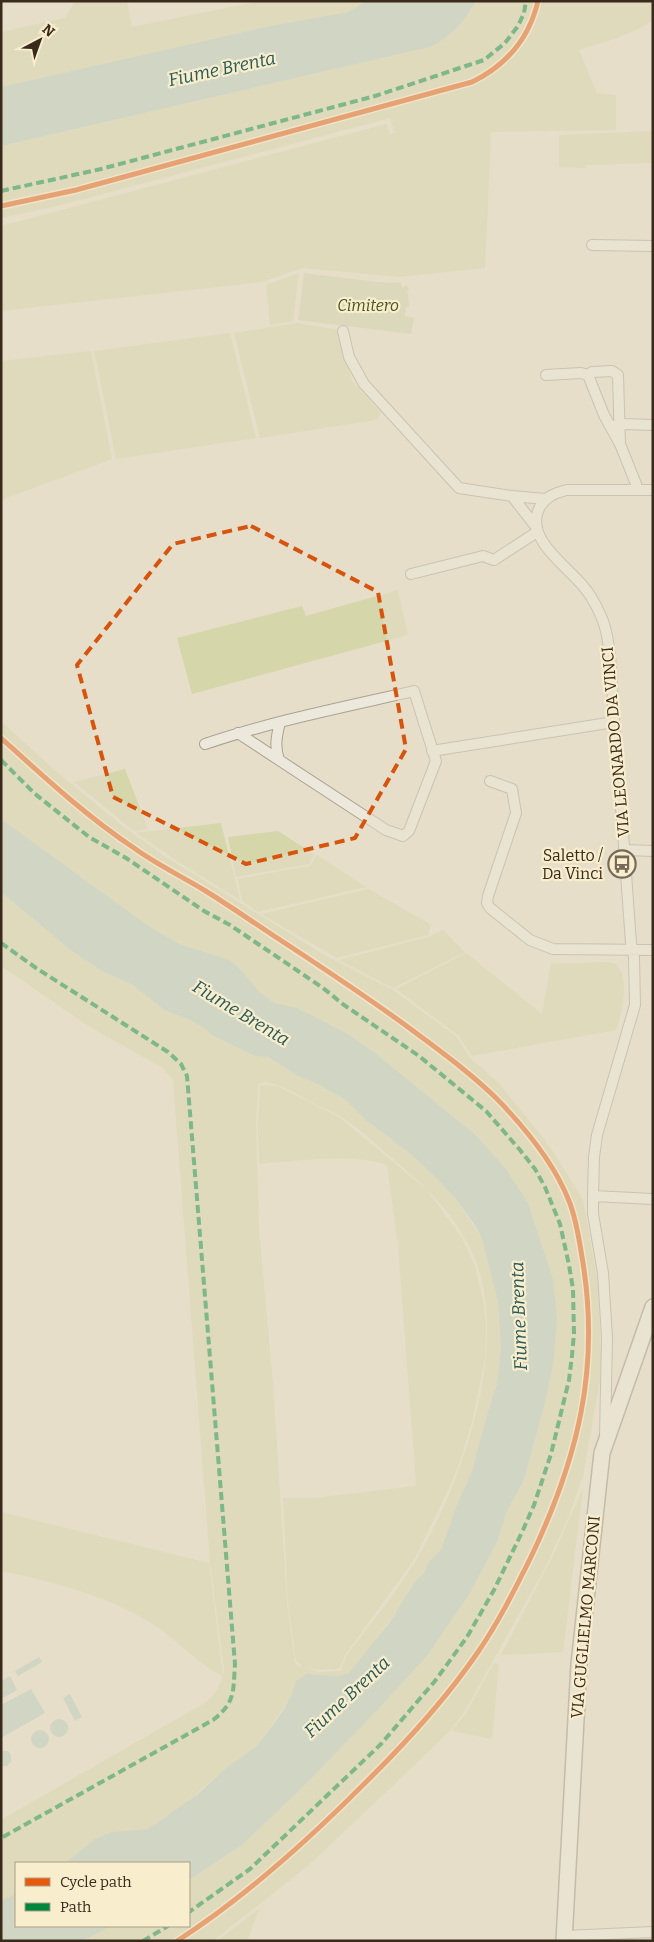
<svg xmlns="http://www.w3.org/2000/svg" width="654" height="1942" viewBox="0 0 654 1942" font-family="Bitter,serif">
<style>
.green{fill:#d5d6aa;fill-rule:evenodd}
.cemetery{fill:#cfd0aa}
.water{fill:#b6cabe}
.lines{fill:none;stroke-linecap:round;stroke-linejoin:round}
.minor-casing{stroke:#aaa293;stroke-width:12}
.secondary-casing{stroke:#9a9283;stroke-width:18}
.minor{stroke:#ede8dc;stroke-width:10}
.secondary{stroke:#ede8dc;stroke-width:15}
.quiet{stroke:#00873e;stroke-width:4;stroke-dasharray:8 4;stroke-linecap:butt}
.cycleway-casing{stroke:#f8edcd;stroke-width:8}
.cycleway{stroke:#e8590c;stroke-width:5}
.marked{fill:none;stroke:#d6540e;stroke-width:4;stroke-dasharray:10 6;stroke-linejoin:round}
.labels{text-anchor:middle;stroke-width:4.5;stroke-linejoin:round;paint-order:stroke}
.park-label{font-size:16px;font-style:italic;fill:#47571f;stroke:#f8edcd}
.street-label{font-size:16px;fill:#392a1b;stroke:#f8edcd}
.poi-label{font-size:16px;fill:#392a1b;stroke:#f8edcd;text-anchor:end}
.water-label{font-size:18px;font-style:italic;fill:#285a59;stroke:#f8edcd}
</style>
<rect width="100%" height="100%" fill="#e6dec9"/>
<path class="green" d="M75,1H127L132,27L261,1H366L348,12L270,26L1,87V32L65,18Z
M476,1H653V20C631,35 604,42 579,50L597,93L616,95V130L491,132L485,268L399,277L302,268L262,282L1,311V226L386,124L390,134L395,133L390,118L57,206L1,218V146L430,47C451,37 464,22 476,1Z
M653,131V163L587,165L585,168L559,167V135Z
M299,273L293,321L270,325L266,285Z
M298,323L338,330L352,381L381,413L376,420L260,438L234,333Z
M230,333L256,438L116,459L94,351Z
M91,351L112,459L1,500V361Z
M398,590L408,635L192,694L177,638L302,606L306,616Z
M1,721L52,768L125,828L166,857L326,956L393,990L457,1037L470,1058L498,1082L541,1135L554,1153L583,1200L598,1284L601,1359L600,1381L583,1476L568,1518L545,1568L464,1712L449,1732L310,1864L213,1941H82L111,1926H189V1880L242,1845L302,1788L384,1703L427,1656L470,1593L497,1542L507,1511L524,1480L544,1406L505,1168L477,1136L375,1053L350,1035L297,1008L274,1004L259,992L245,974L230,960L179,944L147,925L1,819Z
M125,769L148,829L134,831L74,782Z
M221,823L240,900L183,865L136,833Z
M278,831L314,854L309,864L236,877L228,837Z
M317,855L366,887L258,912L242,901L238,879L310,866Z
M369,889L431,925L428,935L337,958L261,914Z
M1,892L72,951L102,971L131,984L166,1011L188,1019L205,1028L212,1035L255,1056L268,1057L300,1077L316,1083L346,1100L367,1121L412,1155L436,1178L456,1199L482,1239L498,1301L501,1347L497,1384L489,1408L471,1474L459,1499L441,1550L429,1562L424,1573L365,1655L349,1673L337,1676L307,1674L258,1745L226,1768L180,1808L164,1817L148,1829L112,1832L95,1839L65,1863H16V1894L1,1901V1820L208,1701C216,1692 224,1680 224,1668L210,1562L173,1080L163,1068L90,1027L1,966ZM265,1082C283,1085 297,1094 313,1103C323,1108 334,1112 343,1118C361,1130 377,1145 393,1159C424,1185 453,1212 471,1250C514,1340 463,1482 415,1562C395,1594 369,1626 346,1656L341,1671L318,1672L304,1666L318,1670L339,1669L345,1655L414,1560L451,1484L460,1461L472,1422L485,1360L486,1325L483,1299L475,1266L462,1238L427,1190L339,1117L277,1086L260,1085L258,1125L259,1164C293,1161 355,1153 387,1165L398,1245L416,1483L415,1486L315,1498H283L288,1603L296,1661L302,1666L300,1668L295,1663L287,1604L273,1384L259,1229L256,1125L258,1084Z
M443,930L465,952L393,988L339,960L428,937Z
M466,953L542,1014L551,964L607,962L616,964C630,978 622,1013 616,1030L472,1056L459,1036L396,989Z
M583,1488L563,1652L501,1655L552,1558Z
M1,1512L209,1563L223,1676C198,1665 179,1641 156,1626C109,1596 55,1582 1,1571Z
M494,1663L499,1664L492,1739L452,1731L466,1713Z
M260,1908L247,1941H216H217Z"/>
<path class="cemetery" d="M304,273L377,282L401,283L402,288L406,285L409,289L406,292L408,293L409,307H406L405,316L414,318L411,334L298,320Z"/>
<path class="water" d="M366,1H476C464,22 451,37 430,47L1,146V87L270,26L348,12Z
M1,819L147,925L179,944L230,960L245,974L259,992L274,1003L297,1008L350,1035L375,1053L477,1136L505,1168L528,1203L553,1280L557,1317L553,1365L544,1406L524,1480L507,1511L497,1542L470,1593L427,1656L384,1703L302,1788L242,1845L189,1880V1863H65L95,1839L112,1832L148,1829L198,1794L226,1768L258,1745L283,1711L292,1694L296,1681L307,1674L337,1676L349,1673L390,1622L415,1582L424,1573L429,1562L441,1550L459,1499L471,1474L489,1408L497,1384L501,1347L498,1301L482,1239L476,1227L456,1199L436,1178L412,1155L367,1121L346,1100L316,1083L300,1077L268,1057L255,1056L212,1035L205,1028L188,1019L166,1011L131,984L102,971L72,951L1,892Z
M39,1657L42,1662L18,1676L15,1671Z
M10,1676L17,1690L1,1699V1681Z
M31,1689L45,1713L1,1738V1705Z
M70,1694L82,1717L75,1721L63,1698Z
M50 1728a9 9 0 1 1 18 0a9 9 0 1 1-18 0Z
M31 1739a9 9 0 1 1 18 0a9 9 0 1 1-18 0Z
M1,1751H8L11,1755V1762L7,1766H1Z
M16,1894V1926H111L82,1941H1V1901Z"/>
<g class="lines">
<g class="minor-casing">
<path id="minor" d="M592,245L653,246
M343,331L349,357L364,384L459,488L512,496L536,527
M546,375L581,373L588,375L592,372L612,371L618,375L620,444
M588,375L604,415L620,444L636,484V490
M614,426L625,424L653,425
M512,496L546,499
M411,574L483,556L494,560L537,532
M238,733L279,760
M205,744C273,721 344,707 414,691L436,761L409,831L403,836L386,830L279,760C274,746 277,735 280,722
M432,751L614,722
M490,781L512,789L516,813L488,896L487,903L490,908L530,940L553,949L653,950
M625,850L653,851
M593,1196L653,1199
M605,1437L607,1338L603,1273L593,1214V1196L594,1157L597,1135L635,1005L634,957L631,943C626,868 620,794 614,719C612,692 612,645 603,621C599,611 593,599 587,591C572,569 526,542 538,511C543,498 554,493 567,490H653
M564,1936L653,1932"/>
</g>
<g class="secondary-casing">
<path id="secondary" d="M564,1941L579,1664L602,1453L653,1307"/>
</g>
<use href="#minor" class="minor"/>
<use href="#secondary" class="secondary"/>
<path class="quiet" d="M1,191L101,169L375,96L484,60L505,43L518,26L524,13L526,1
M1,760L34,793L89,837L126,858L204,911L230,925L323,988L344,1005L419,1056L486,1111L520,1150L535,1169L545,1187L560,1224L569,1265L573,1289L574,1334L572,1355L569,1380L551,1454L534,1505L523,1530L494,1590L467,1637L435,1681L381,1744L250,1869L189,1912
M1,943L36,968L168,1052L181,1064L187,1076L235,1664C233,1691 236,1702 213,1720L1,1838
M143,1941L168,1926"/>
<g class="cycleway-casing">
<path id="cycleway" d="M1,206L76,190L472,82C507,65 529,39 538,1
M1,738C43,776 86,816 134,848C156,864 181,876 204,890C235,909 264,930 294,949C335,976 376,1003 416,1033C444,1054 473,1075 498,1100C525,1128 555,1165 569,1201C576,1218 579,1238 582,1257C601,1367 578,1459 530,1559C514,1591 498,1623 478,1652C444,1702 403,1746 360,1788C304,1844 244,1898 177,1941"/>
</g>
<use href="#cycleway" class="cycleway"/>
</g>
<path d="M0 0H654V1942H0ZM251,526L378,592L406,749L355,838L246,864L113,797L77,665L173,544Z" fill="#e6dec9" fill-opacity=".55" fill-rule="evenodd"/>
<path class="marked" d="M251,526L378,592L406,749L355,838L246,864L113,797L77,665L173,544Z"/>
<defs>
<g id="bus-ring" transform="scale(1.4375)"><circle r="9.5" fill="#f8edcd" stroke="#766958" stroke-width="1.5"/><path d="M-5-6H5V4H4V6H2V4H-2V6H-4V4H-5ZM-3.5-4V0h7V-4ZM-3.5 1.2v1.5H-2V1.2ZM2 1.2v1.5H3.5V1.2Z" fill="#766958"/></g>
</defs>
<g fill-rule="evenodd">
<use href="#bus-ring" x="622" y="864"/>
</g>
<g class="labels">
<g class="park-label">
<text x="368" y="311">Cimitero</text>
</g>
<g class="street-label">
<text transform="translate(615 742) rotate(-95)" y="6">VIA LEONARDO DA VINCI</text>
<text transform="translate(585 1617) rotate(-85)" y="6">VIA GUGLIELMO MARCONI</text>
</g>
<g class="poi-label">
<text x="603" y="861">Saletto /<tspan x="603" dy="18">Da Vinci</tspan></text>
</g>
<g class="water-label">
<text transform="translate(222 69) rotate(-12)" y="6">Fiume Brenta</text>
<text transform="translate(241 1013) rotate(31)" y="6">Fiume Brenta</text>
<text transform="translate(519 1316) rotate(-92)" y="6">Fiume Brenta</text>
<text transform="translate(347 1697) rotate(-43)" y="6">Fiume Brenta</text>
</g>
</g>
<rect width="654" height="1942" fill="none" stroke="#392a1b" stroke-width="5"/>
<rect x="15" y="1862" width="175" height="65" fill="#f8edcd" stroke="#ac9f86"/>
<rect x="25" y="1878" width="25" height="8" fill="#e8590c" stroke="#ac9f86"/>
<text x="60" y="1887" font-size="15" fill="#392a1b">Cycle path</text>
<rect x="25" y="1903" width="25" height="8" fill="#00873e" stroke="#ac9f86"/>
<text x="60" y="1912" font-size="15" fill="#392a1b">Path</text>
<g transform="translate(40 40) rotate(41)" stroke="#f8edcd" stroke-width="4" paint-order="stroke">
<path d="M0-4L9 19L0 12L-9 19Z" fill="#392a1b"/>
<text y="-8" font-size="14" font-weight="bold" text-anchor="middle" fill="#392a1b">N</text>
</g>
</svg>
